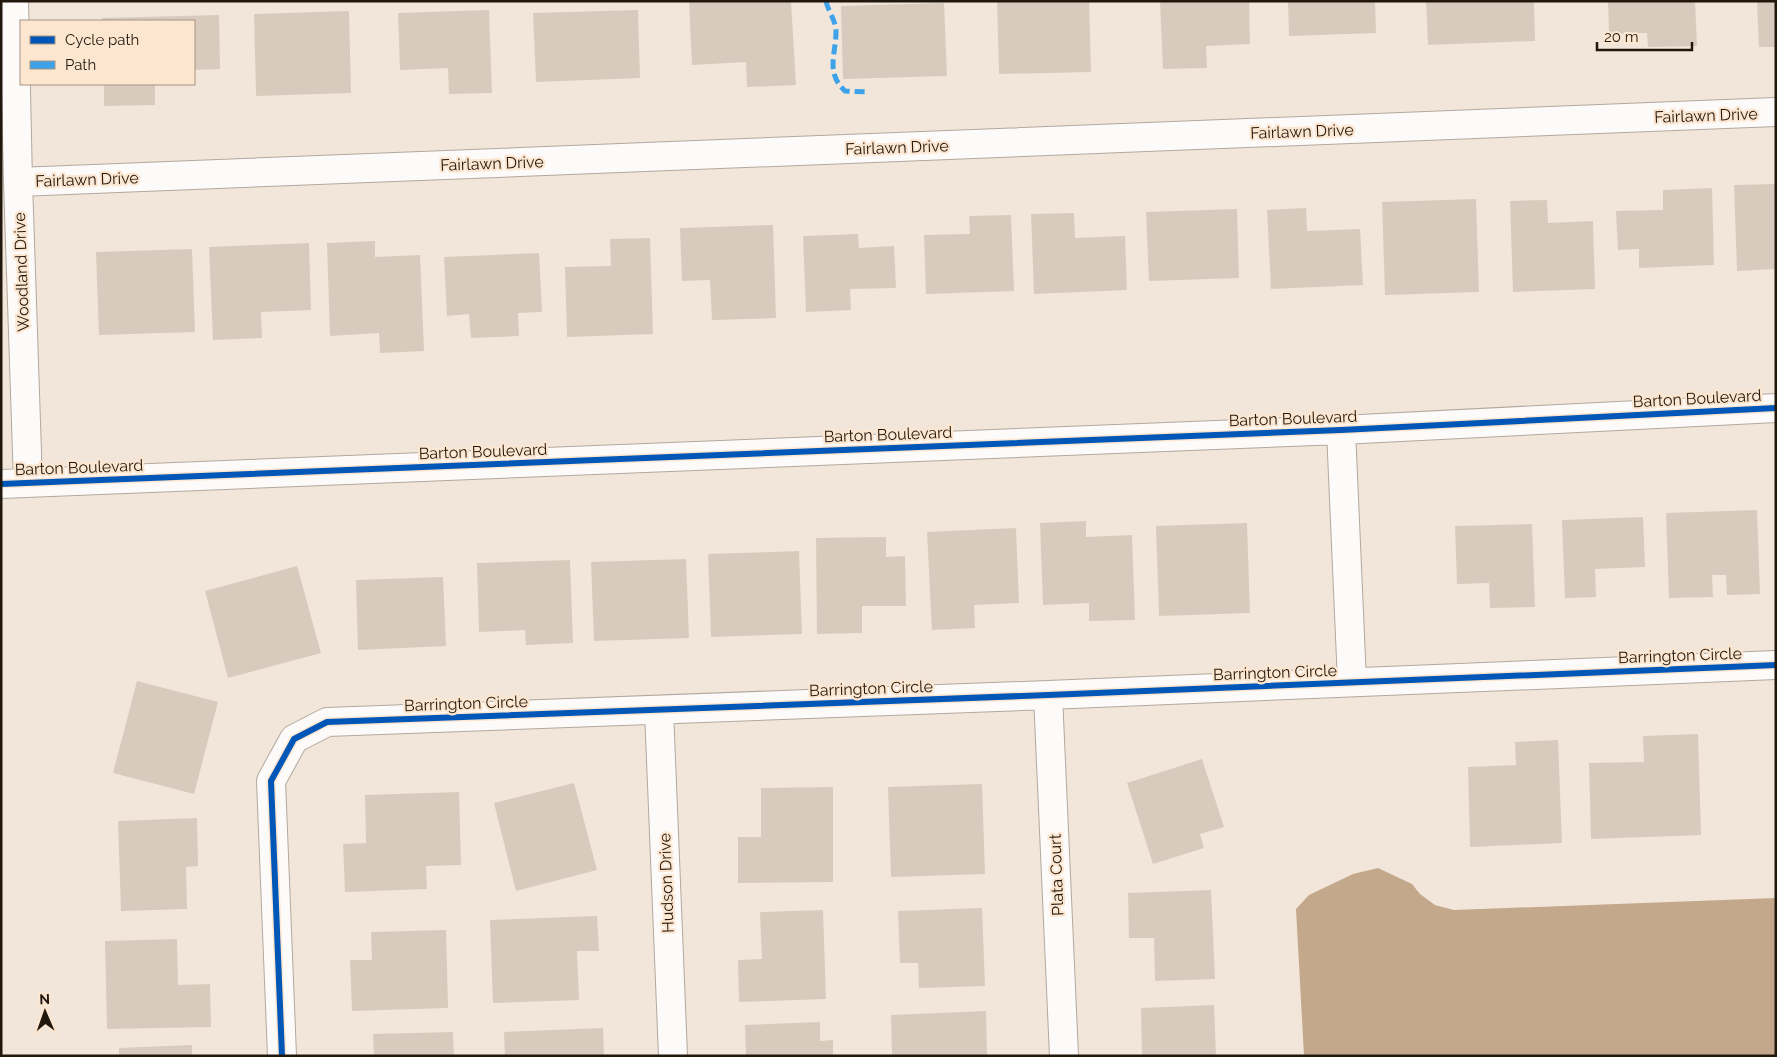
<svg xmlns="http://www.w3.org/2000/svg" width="1777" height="1057" viewBox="0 0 1777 1057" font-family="Raleway,sans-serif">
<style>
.water{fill:#c4a88c}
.building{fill:#d8cbbe}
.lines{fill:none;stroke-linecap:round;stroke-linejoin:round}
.minor-casing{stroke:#b2a89e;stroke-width:30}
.minor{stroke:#fdfbf9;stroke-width:28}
.quiet{stroke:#3ea2e9;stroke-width:5;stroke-dasharray:10 5;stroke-linecap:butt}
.cycleway-casing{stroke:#fde6d0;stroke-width:9}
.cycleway{stroke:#0057b8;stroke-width:6}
.labels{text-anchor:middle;stroke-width:4.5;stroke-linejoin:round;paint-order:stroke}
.street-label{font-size:16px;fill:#21170d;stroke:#fde6d0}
</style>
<rect width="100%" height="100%" fill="#f2e6da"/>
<path class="water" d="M1378,868L1412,884L1420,894L1435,905L1454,910L1776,898V1056H1304L1296,909L1309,895L1353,874Z"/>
<path class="building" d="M689,1H791L796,85L747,87L746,62L692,65Z
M997,1H1089L1091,72L999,74Z
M1160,1H1249L1250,44L1206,46L1207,68L1163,69Z
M1288,1H1375L1376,33L1289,36Z
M1426,1H1534L1535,41L1428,45Z
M1608,1H1695L1697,46L1648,47L1647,33L1609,34Z
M1757,1H1776V47H1759Z
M944,3L947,76L843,79L841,6Z
M489,10L492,93L449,94L448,68L400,70L398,13Z
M638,10L640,78L536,82L533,13Z
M349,11L351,93L256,96L254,14Z
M219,15L220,69L194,70V21H102V18Z
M104,84H155V105L104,106Z
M1776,184V269L1737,271L1734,185Z
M1712,188L1714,265L1639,268V249L1618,250L1616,211L1663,210V190Z
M1476,199L1479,292L1385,295L1382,202Z
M1547,200L1548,223L1593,221L1595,289L1513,292L1510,201Z
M1306,208L1307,231L1360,229L1363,285L1271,289L1267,210Z
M1237,209L1239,278L1149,281L1146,212Z
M1074,213L1075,238L1125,236L1127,290L1034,294L1031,214Z
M1011,215L1014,291L926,294L924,235L970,234L969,216Z
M773,225L776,318L712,320L710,280L682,281L680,228Z
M858,234L859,248L894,246L896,288L850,289L851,310L806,312L803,236Z
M650,238L653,334L567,337L565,267L611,266L610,239Z
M375,241V257L420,255L424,351L380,353L379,333L330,336L327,243Z
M309,243L311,310L261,312L262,338L213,340L209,247Z
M192,249L195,332L99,335L96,252Z
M539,253L542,312L518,313L519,336L471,338L469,314L447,316L444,257Z
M1757,510L1760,594L1727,595L1726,575H1712L1713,597L1669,598L1666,513Z
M1643,517L1645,567L1595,569L1596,597L1565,598L1562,520Z
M1086,521V537L1132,535L1135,620L1089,621V603L1043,605L1040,523Z
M1247,523L1250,613L1159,616L1156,526Z
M1532,524L1535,607L1490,608L1489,583L1457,584L1455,526Z
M1016,528L1019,603L974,605L975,628L932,630L927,532Z
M886,537V557L905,556L906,606H862V633L817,634L816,538Z
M799,551L802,634L711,637L708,554Z
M686,559L689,638L594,641L591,562Z
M570,560L573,643L526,645L525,630L479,632L477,563Z
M297,566L321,653L228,678L205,591Z
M443,577L446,646L358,650L356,580Z
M137,681L218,702L194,794L113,773Z
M1698,734L1701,835L1591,839L1589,763L1644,762L1643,736Z
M1558,740L1562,843L1470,847L1468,767L1516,765L1515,742Z
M1202,759L1224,827L1200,834L1204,848L1153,864L1127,783Z
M574,783L597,870L516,891L494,803Z
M982,784L985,874L891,877L888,787Z
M833,787V882L738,883V837H761V788Z
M459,792L461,865L426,866L427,889L345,892L343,844L366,843L365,795Z
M197,818L198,866L186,867L187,909L121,911L118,821Z
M1211,890L1215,979L1155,981L1154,938H1129L1128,893Z
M982,908L985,986L919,988L918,963H900L898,911Z
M823,910L826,999L739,1002L738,960L762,959L760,912Z
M597,916L599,951H577L579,1000L493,1003L490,920Z
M446,930L448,1008L352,1011L350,960H372L371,932Z
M177,939L178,985L210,984L211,1027L107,1029L105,941Z
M1214,1005L1216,1056H1142L1141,1008Z
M986,1011L987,1055L892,1056L891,1015Z
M820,1022V1041L833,1040V1056H746L745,1025Z
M603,1028L604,1056H505L504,1032Z
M453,1032L454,1056H374L373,1034Z
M192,1045V1056H119V1048Z"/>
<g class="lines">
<g class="minor-casing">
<path id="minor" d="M14,1L18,182L28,483
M18,182L1776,112
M1341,430L1352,682
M1,484L1341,430L1776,408
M1048,695L1064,1056
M659,710L673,1056
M282,1056L271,781L294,739L327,722L1048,695L1776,665"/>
</g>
<use href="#minor" class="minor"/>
<path class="quiet" d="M826,1C828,11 836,21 836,31C836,55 825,72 845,91L868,92"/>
<g class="cycleway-casing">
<path id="cycleway" d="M1,484L1341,430L1776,408
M282,1056L271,781L294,739L327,722L1048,695L1776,665"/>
</g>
<use href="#cycleway" class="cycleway"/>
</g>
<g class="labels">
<g class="street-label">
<text transform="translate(1706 115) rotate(-2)" y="6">Fairlawn Drive</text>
<text transform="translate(1302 131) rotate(-2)" y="6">Fairlawn Drive</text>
<text transform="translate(897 147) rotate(-2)" y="6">Fairlawn Drive</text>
<text transform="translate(492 163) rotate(-2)" y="6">Fairlawn Drive</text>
<text transform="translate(87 179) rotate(-2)" y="6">Fairlawn Drive</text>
<text transform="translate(21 272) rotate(-92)" y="6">Woodland Drive</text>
<text transform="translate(1697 398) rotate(-3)" y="6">Barton Boulevard</text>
<text transform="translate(1293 418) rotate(-2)" y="6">Barton Boulevard</text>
<text transform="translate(888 434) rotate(-2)" y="6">Barton Boulevard</text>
<text transform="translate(483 451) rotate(-2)" y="6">Barton Boulevard</text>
<text transform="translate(79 467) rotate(-2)" y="6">Barton Boulevard</text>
<text transform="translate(1680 655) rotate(-2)" y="6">Barrington Circle</text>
<text transform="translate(1275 672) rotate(-2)" y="6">Barrington Circle</text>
<text transform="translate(871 688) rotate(-2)" y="6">Barrington Circle</text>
<text transform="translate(466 703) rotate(-2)" y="6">Barrington Circle</text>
<text transform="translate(1056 875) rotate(-92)" y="6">Plata Court</text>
<text transform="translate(666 883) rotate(-92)" y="6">Hudson Drive</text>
</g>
</g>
<rect width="1777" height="1057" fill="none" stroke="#21170d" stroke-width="5"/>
<rect x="20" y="20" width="175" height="65" fill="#fde6d0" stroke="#a59382"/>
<rect x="30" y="36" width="25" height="8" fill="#0057b8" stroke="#a59382"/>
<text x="65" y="45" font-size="15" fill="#21170d">Cycle path</text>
<rect x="30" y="61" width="25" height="8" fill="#3ea2e9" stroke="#a59382"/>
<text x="65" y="70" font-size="15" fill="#21170d">Path</text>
<g transform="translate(45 1012) rotate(358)" stroke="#fde6d0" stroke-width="4" paint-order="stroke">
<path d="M0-4L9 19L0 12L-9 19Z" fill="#21170d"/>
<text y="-8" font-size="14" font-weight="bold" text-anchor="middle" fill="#21170d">N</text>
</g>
<path d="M1597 42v8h95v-8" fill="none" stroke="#21170d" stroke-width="2.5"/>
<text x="1604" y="42" font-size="15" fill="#21170d" stroke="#fde6d0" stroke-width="4" paint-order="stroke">20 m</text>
</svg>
